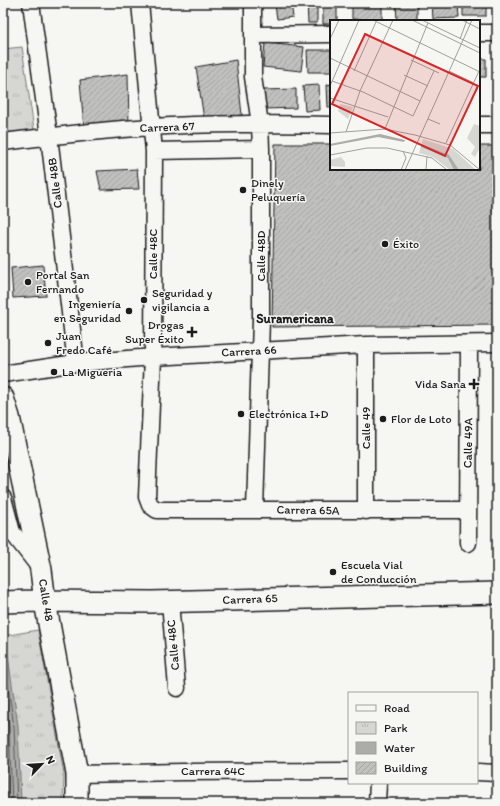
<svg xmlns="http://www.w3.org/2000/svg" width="500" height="806" viewBox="0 0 500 806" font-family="Itim,sans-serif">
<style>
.park{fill:url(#park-tufts);stroke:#797977}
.water{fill:#acaca9;stroke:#727271}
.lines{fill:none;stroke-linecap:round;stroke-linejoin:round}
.shore{stroke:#565654;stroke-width:1}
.building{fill:url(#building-hatch);stroke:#1c1c1c}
.minor-casing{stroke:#1c1c1c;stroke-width:19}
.major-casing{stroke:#1c1c1c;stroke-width:24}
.minor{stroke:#f6f6f2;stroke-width:16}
.major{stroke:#f6f6f2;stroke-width:21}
.poi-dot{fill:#1c1c1c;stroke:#f6f6f2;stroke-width:1.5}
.labels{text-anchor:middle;stroke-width:3;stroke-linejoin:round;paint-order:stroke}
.street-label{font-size:12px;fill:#1c1c1c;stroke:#f6f6f2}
.poi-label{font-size:12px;fill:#1c1c1c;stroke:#f6f6f2;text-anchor:start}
.neighbourhood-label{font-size:13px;font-weight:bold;fill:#1c1c1c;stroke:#f6f6f2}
.inset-road{fill:none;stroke:#9f9f9c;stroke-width:1}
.view{fill:#d62828;fill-opacity:0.15;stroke:#d62828;stroke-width:2}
.inset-edge{fill:none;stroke:#1c1c1c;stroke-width:2}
</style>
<defs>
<pattern id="park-tufts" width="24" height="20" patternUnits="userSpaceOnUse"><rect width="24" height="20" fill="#d6d6d2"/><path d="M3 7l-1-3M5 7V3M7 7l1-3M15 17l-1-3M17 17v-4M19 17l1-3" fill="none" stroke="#b7b7b4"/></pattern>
<pattern id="building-hatch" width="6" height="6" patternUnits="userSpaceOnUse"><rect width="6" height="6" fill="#c0c0bd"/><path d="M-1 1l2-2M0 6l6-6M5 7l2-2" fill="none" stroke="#a4a4a2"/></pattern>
</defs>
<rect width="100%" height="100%" fill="#f6f6f2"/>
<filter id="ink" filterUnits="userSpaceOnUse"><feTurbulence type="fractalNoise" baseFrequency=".025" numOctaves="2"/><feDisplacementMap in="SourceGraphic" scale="8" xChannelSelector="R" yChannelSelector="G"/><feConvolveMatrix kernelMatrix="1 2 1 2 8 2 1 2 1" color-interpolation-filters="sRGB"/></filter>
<g filter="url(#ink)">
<path class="park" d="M22,47L34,130L3,133V49Z
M38,630L64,774L63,803H3V636Z"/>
<path class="water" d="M3,635H5L18,726L21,803H3Z"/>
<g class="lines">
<path class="shore" d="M3,651L14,727L17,803
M3,685L9,727L12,803
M3,726L6,803"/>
</g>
<path class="building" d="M291,3L293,17L277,19L275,5Z
M307,3H317V23H308Z
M323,3H337V21H331V24H323Z
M352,3H382V20L352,19Z
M396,3H417V21H397Z
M432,3H458L459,18L433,19Z
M463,3H486V16H463Z
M265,43L304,47L301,71L263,67Z
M307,50H331V72H308Z
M479,59H486V77H479Z
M236,60L242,115L204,119L196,67Z
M128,74L129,126L84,130L80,80Z
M331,84V107H328L327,85Z
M319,85L320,110L305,111L303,86Z
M296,89V108L265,109L264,90Z
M275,144H331V169H479V146H497V325L272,327Z
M137,169L139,189L101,190L97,171Z
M43,265L46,296L13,298L11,268Z"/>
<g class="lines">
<g class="minor-casing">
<path id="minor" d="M31,3L49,136L76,363
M140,3L154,151L153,357L147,497L150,505L157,510H468
M253,3V77L260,124L261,149V320L255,509
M479,33H497
M253,35L331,34
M479,125H497
M3,142C52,136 102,130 151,127C211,123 271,124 331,125
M154,151L261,149
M366,345V511
M3,374L76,363L153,357L366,345L497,343
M3,498L12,532L40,568
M468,543L469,344
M170,601L177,688
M477,772L497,773
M77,774L183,772L349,771
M377,803L378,783"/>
</g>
<g class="major-casing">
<path id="major" d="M3,398L9,417L41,570L45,602L77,774V803
M3,602L34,601L152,602L497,593"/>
</g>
<use href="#minor" class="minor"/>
<use href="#major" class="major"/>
</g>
</g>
<g class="poi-dot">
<circle cx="243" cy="190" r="4"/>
<circle cx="385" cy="244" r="4"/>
<circle cx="28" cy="282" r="4"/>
<circle cx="144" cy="300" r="4"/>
<circle cx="129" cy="311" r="4"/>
<path d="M190 326h4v4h4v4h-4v4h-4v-4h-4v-4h4z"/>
<circle cx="48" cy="343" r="4"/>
<circle cx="54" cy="372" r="4"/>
<path d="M472 378h4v4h4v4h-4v4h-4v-4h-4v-4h4z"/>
<circle cx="241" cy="414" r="4"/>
<circle cx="383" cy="419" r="4"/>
<circle cx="333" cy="572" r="4"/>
</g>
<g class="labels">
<g class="street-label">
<text transform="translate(167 127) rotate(-2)" y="4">Carrera 67</text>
<text transform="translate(55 183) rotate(-97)" y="4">Calle 48B</text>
<text transform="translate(153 254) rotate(-90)" y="4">Calle 48C</text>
<text transform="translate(261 256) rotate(-90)" y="4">Calle 48D</text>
<text transform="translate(249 351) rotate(-3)" y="4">Carrera 66</text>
<text transform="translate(366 428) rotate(-90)" y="4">Calle 49</text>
<text transform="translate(468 443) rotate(-89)" y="4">Calle 49A</text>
<text transform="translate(308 510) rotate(1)" y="4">Carrera 65A</text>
<text transform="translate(250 599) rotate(-2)" y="4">Carrera 65</text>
<text transform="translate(46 600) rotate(81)" y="4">Calle 48</text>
<text transform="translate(173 645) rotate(-95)" y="4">Calle 48C</text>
<text x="213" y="775">Carrera 64C</text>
</g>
<g class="poi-label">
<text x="251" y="187">Dinely<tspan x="251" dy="14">Peluquería</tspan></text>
<text x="393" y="248">Éxito</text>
<text x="36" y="279">Portal San<tspan x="36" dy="14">Fernando</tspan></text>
<text x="152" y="297">Seguridad y<tspan x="152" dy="14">vigilancia a</tspan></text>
<text x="121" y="308" text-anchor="end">Ingeniería<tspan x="121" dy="14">en Seguridad</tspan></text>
<text x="184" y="329" text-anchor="end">Drogas<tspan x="184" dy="14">Super Éxito</tspan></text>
<text x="56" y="340">Juan<tspan x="56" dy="14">Fredo Café</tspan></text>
<text x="62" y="376">La Migueria</text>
<text x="466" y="388" text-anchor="end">Vida Sana</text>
<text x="249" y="418">Electrónica I+D</text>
<text x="391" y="423">Flor de Loto</text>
<text x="341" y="569">Escuela Vial<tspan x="341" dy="14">de Conducción</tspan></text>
</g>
<g class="neighbourhood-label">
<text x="295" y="323">Suramericana</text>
</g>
</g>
<g transform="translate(330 20)">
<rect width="150" height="150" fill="#f6f6f2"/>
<path d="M10,84L23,87L18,99L8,91ZM144,104L150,106V128L145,137L141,134L145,127L137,118ZM93,119L123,129L146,150H120L103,137L89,133ZM11,137L15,142V147L0,146V140Z" fill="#d6d6d2"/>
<path d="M50,114L75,120L74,122L48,117L0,126V124ZM91,124L119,135L129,150H124L118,138L91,127Z" fill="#acaca9"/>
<path class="inset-road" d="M43,0L150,52M82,0L150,33M92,0L150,28M132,0L150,9M0,19L9,0M130,19L137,0M0,38L90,81M81,40L109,53M24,51L46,2M119,51L144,63M74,55L98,66M2,61L33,72L83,96L104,51M0,66L29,0M0,78L58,97M98,99L110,104M55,109L98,3M16,112L30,71L63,0M0,113L55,109L85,115L120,125L150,150M116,123L149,51M0,135L37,128H57L102,138L117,150M71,150L76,138L73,131M75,150L142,0M96,150L97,136"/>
<path class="view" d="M35,14L148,66L115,136L2,84Z"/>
<rect width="150" height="150" class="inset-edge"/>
</g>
<rect width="500" height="806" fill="none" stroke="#f6f6f2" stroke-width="16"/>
<rect x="8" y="8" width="484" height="790" fill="none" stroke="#1c1c1c" stroke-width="1.5" filter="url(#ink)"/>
<rect x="348" y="692" width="130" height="92" fill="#f6f6f2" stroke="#9f9f9c"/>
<rect x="356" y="705" width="20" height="6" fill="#f6f6f2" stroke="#9f9f9c"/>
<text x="384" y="712" font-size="12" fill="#1c1c1c">Road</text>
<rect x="356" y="722" width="20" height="12" fill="url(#park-tufts)" stroke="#9f9f9c"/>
<text x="384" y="732" font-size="12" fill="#1c1c1c">Park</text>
<rect x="356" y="742" width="20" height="12" fill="#acaca9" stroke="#9f9f9c"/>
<text x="384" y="752" font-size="12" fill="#1c1c1c">Water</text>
<rect x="356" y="762" width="20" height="12" fill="url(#building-hatch)" stroke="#9f9f9c"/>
<text x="384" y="772" font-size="12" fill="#1c1c1c">Building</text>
<g transform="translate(42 764) rotate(65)" stroke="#f6f6f2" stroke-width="3" paint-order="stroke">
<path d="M0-3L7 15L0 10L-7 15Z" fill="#1c1c1c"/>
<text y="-6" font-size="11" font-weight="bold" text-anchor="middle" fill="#1c1c1c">N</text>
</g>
</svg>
